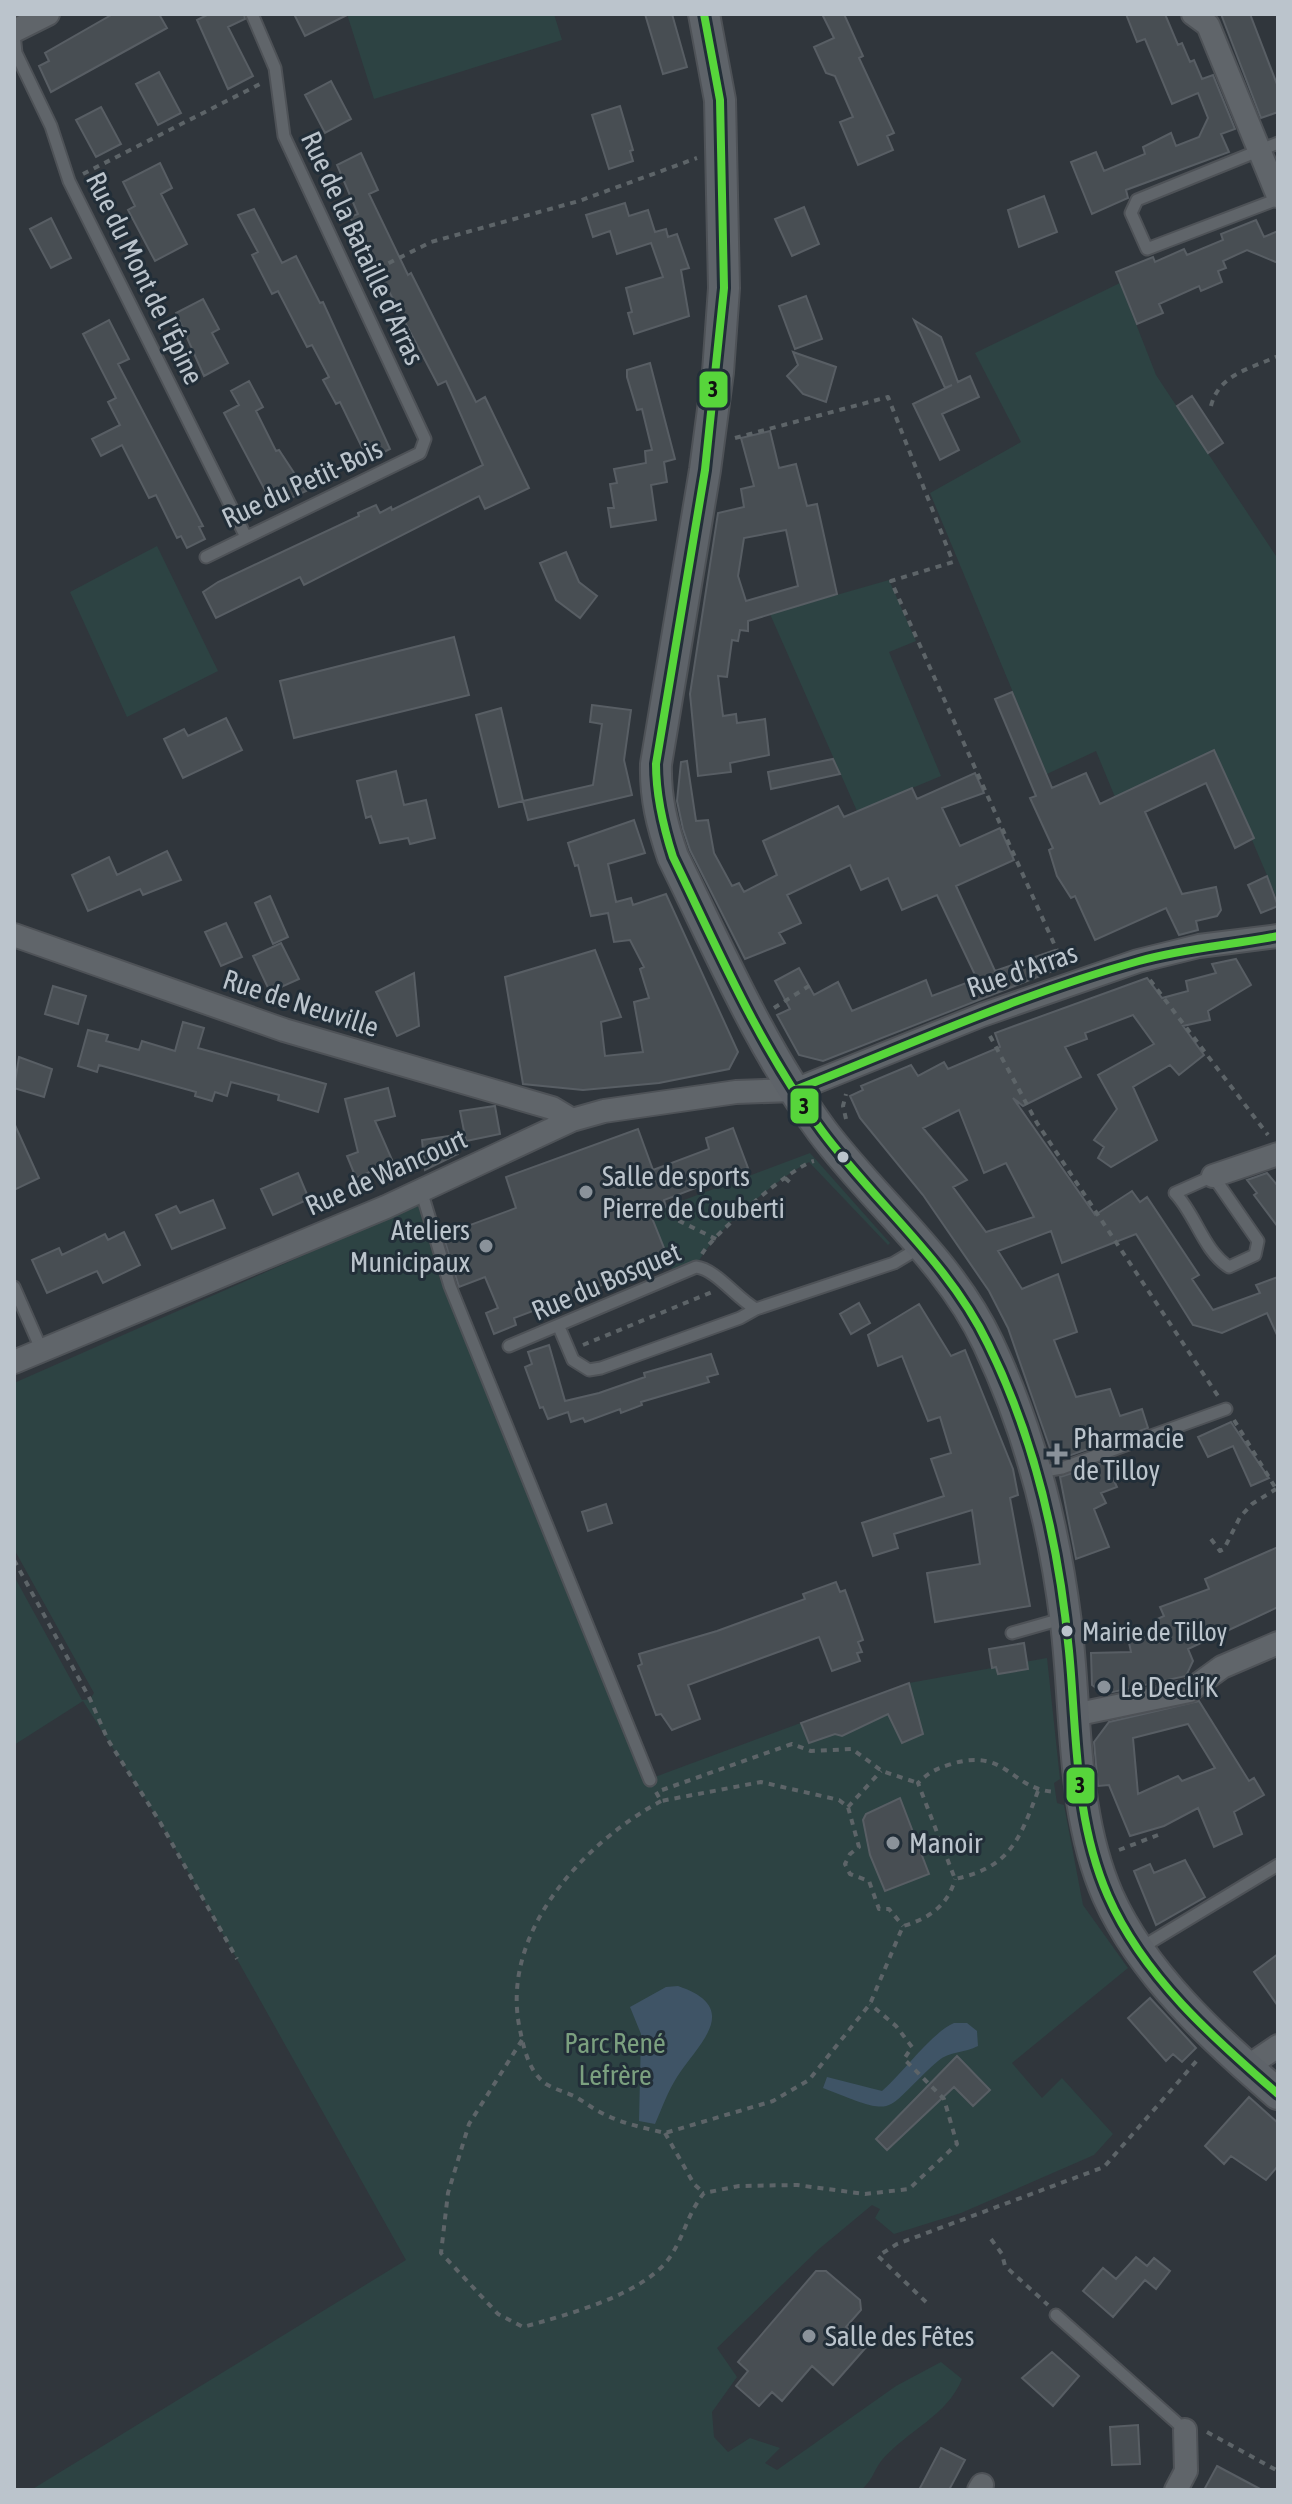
<svg xmlns="http://www.w3.org/2000/svg" width="1292" height="2504" viewBox="0 0 1292 2504" font-family="'Asap Condensed',sans-serif">
<style>
.green{fill:#2d4343}
.water{fill:#3f5466}
.building{fill:#484e53;stroke:#585e64;stroke-width:2;fill-rule:evenodd}
.lines{fill:none;stroke-linecap:round;stroke-linejoin:round}
.lane-casing{stroke:#4e5257;stroke-width:15}
.street-casing{stroke:#4e5257;stroke-width:26}
.secondary-casing{stroke:#4e5257;stroke-width:34}
.path{stroke:#5d6468;stroke-width:4;stroke-dasharray:6 6;stroke-linecap:butt}
.lane{stroke:#60656a;stroke-width:11}
.street{stroke:#60656a;stroke-width:22}
.secondary{stroke:#5e6369;stroke-width:30}
.bus-1-casing{stroke:#222e38;stroke-width:14}
.bus-1{stroke:#57d53b;stroke-width:8}
.bus-dot{fill:#bbc4cc;stroke:#222e38;stroke-width:3}
.poi-dot{fill:#8a929a;stroke:#222e38;stroke-width:3}
.labels{text-anchor:middle;stroke-width:6;stroke-linejoin:round;paint-order:stroke}
.bus-label{font-size:26px;fill:#bbc4cc;stroke:#222e38;text-anchor:start}
.street-label{font-size:28px;fill:#bbc4cc;stroke:#222e38}
.poi-label{font-size:28px;fill:#bbc4cc;stroke:#222e38;text-anchor:start}
.park-label{font-size:28px;fill:#7ba07f;stroke:#222e38}
.line-badge{stroke:#222e38;stroke-width:3}
.pale-badge-label{font-size:22px;text-anchor:middle;font-weight:bold;fill:#111}
</style>
<rect width="100%" height="100%" fill="#30363c"/>
<path class="green" d="M347,14H554L562,40L374,99Z
M1120,283L1156,375L1278,559V901L1214,751L1115,797L1096,751L1047,774L930,493L1021,442L975,353Z
M157,546L218,671L127,717L70,592Z
M889,580L916,641L889,652L941,776L857,811L770,614Z
M810,1153L890,1243L888,1245L809,1162C776,1179 710,1234 696,1267L675,1277L649,1213Z
M418,1205L440,1279L644,1781L909,1683L1047,1658L1060,1779L1054,1783L1057,1803L1064,1805L1083,1905L1128,1968L1012,2063L1042,2098L1062,2078L1113,2134L1094,2155L961,2213L894,2234L875,2218L880,2209L872,2205L819,2249L717,2348L737,2377L712,2412L714,2437L728,2452L750,2438L780,2448L765,2463L777,2470L896,2386L941,2362L962,2379C947,2416 908,2430 882,2460C873,2471 874,2479 861,2490H31L406,2260L160,1822L83,1701L14,1745V1576L82,1700L90,1699L94,1693L14,1549V1383Z"/>
<path class="water" d="M678,1986C743,2008 699,2043 677,2077C668,2091 662,2108 655,2124L639,2121L641,2034L630,2007L666,1987Z
M954,2023H967L977,2031L978,2046C965,2053 949,2051 938,2061C880,2112 902,2119 823,2088L827,2077L882,2091C904,2072 931,2033 954,2023Z"/>
<path class="building" d="M113,14H159L167,28L51,92L39,66L49,61L45,53Z
M209,14H244L245,19L228,27L253,76L228,89L197,20Z
M294,14H349L305,36Z
M645,14H672L687,67L663,74Z
M822,14H844L863,56L859,58L894,133L887,136L893,150L858,165L840,122L853,117L835,76L826,73L814,47L834,38Z
M1126,14H1165L1178,45L1182,43L1190,62L1194,60L1202,79L1213,75L1235,129L1221,134L1229,152L1126,190L1128,198L1092,214L1071,162L1096,152L1104,171L1145,154L1143,147L1171,133L1176,146L1199,137L1208,118L1198,93L1172,104L1145,39L1137,42Z
M1221,14H1250L1278,87V112L1261,118Z
M159,72L181,113L158,125L136,84Z
M331,81L351,119L325,133L305,95Z
M620,106L633,150L630,151L633,161L609,169L592,115Z
M101,107L121,144L96,157L76,120Z
M361,153L378,190L369,194L408,275L411,273L476,402L485,397L529,488L485,509L479,496L304,585L300,577L216,618L203,592L218,582L359,516L358,513L376,505L380,513L391,507L392,510L483,465L446,381L438,385L350,217L358,214L337,165Z
M160,163L172,188L161,194L187,244L155,261L128,210L135,206L123,182Z
M1044,196L1057,232L1019,247L1008,210Z
M625,203L629,216L648,210L655,232L666,229L668,237L677,234L689,268L681,270L689,316L634,334L628,313L632,312L626,288L663,277L651,243L617,254L610,231L593,237L586,215Z
M804,207L819,244L792,256L775,219Z
M254,209L282,263L296,256L320,303L323,302L390,449L368,460L340,402L336,404L323,380L329,377L312,345L307,347L278,291L272,294L252,255L258,252L238,215Z
M51,218L71,258L51,268L30,229Z
M1256,220L1264,237L1278,231V263L1247,250L1223,261L1226,268L1218,271L1222,282L1201,291L1199,286L1159,304L1163,313L1137,324L1116,272L1153,257L1155,262L1184,249L1187,255L1223,240L1221,234Z
M806,296L822,339L795,349L779,306Z
M203,299L219,329L212,333L228,363L204,376L176,313Z
M109,320L129,359L118,364L203,526L199,527L205,539L187,548L181,536L177,538L156,495L149,498L122,445L101,456L92,439L120,425L108,402L116,398L83,334Z
M914,320L941,337L958,382L970,376L979,397L942,414L959,450L940,460L913,404L952,385L945,388Z
M793,352L836,367L826,402L803,394L787,376L798,365Z
M650,363L675,459L664,462L667,482L651,485L656,520L611,527L608,508H614L610,484L617,483L614,469L646,463L645,451L652,450L642,409L637,410L627,377V370Z
M249,381L263,407L256,411L276,451L279,450L306,491L278,504L273,494L268,496L224,413L239,405L231,391Z
M1192,396L1223,443L1208,453L1177,406Z
M770,431L779,468L796,464L807,506L817,504L837,594L748,621V631L740,630L738,641L732,640L727,677L718,676L723,716L736,714L737,723L765,719L769,755L730,763L731,772L698,776L690,694L718,513L744,507L741,489L754,486L741,438ZM786,530L798,586L746,601L738,576L744,538Z
M566,552L579,582L597,596L580,618L556,600L540,563Z
M454,637L469,695L294,738L280,681Z
M1012,692L1052,788L1086,773L1100,804L1214,750L1254,838L1235,848L1206,783L1145,812L1182,894L1216,887L1221,910L1217,916L1196,921L1198,930L1179,935L1166,908L1095,940L1075,896L1071,898L1057,876L1049,850L1053,848L1030,798L1036,796L995,699Z
M592,705L631,710L624,760L632,795L528,820L523,801L593,785L602,724L590,722Z
M501,708L523,801L499,807L476,715Z
M226,718L242,750L183,778L164,739L184,729L188,736Z
M833,759L840,774L771,789L768,772Z
M687,761L696,821L708,820L714,853L732,886L739,883L744,892L777,875L763,841L838,806L844,817L912,788L917,799L975,773L984,793L942,808L960,846L1000,828L1014,860L956,886L995,971L1055,950L1063,967L823,1061L799,1055L777,1015L790,1009L775,981L799,968L814,995L838,982L852,1011L926,980L932,996L977,979L937,895L902,910L888,878L861,890L850,865L787,895L801,923L779,933L785,943L745,959L690,850L683,829L677,801L681,762Z
M396,771L404,805L426,800L435,838L410,844L408,838L380,843L371,816L366,818L357,781Z
M634,820L645,853L608,864L616,902L631,898L633,905L666,894L738,1052L729,1069L659,1083L583,1090L523,1084L505,977L595,950L621,1017L601,1022L605,1056L643,1052L634,1002L649,998L640,969L644,967L630,940L614,942L608,913L591,916L578,865L575,866L568,843Z
M167,851L181,880L143,895L140,889L88,911L72,875L109,857L117,875Z
M1267,876L1278,906L1261,913L1248,885Z
M270,896L288,937L273,944L255,903Z
M226,923L242,957L221,966L205,932Z
M281,943L299,979L270,992L253,956Z
M1236,959L1251,985L1208,1011L1210,1020L1183,1026L1204,1055L1179,1075L1170,1065L1133,1087L1157,1140L1111,1167L1098,1158L1104,1147L1094,1140L1117,1109L1098,1075L1154,1044L1133,1015L1085,1033L1087,1039L1065,1047L1081,1077L1023,1106L1013,1098L1095,1215L1132,1191L1140,1202L1147,1197L1199,1275L1192,1279L1213,1310L1260,1293L1256,1285L1278,1277V1337L1267,1313L1222,1333L1193,1325L1136,1234L1062,1263L1051,1231L998,1251L1022,1289L1058,1274L1077,1332L1054,1340L1076,1397L1110,1389L1120,1416L1142,1409L1148,1428L1057,1460L1053,1457L1008,1328L989,1291L923,1195L860,1118L850,1096L863,1090L861,1086L911,1065L918,1076L944,1062L948,1069L1000,1047L995,1033L1147,978L1162,998L1188,991L1186,981L1216,973L1212,964ZM959,1110L984,1173L1006,1163L1034,1217L986,1232L953,1187L967,1180L923,1128Z
M414,973L419,1026L397,1036L376,992Z
M53,986L86,996L78,1024L45,1014Z
M183,1022L204,1028L198,1048L326,1084L318,1112L278,1100L279,1095L231,1082L227,1096L215,1092L212,1101L195,1096L196,1092L99,1065L97,1072L78,1066L88,1030L108,1035L106,1041L139,1050L142,1041L175,1051Z
M19,1057L52,1069L44,1097L14,1088Z
M388,1088L395,1116L375,1121L393,1162L356,1178L347,1156L358,1152L345,1099Z
M495,1106L500,1134L466,1141L460,1111Z
M14,1123L39,1178L14,1190Z
M733,1128L748,1168L664,1200L666,1207L650,1213L666,1253L656,1257L658,1264L514,1318L516,1325L494,1334L486,1313L498,1308L485,1277L459,1287L443,1235L516,1208L506,1177L638,1129L653,1170L709,1149L706,1138Z
M456,1135L458,1154L425,1170L422,1140Z
M298,1173L309,1199L273,1215L261,1189Z
M1267,1173L1278,1186V1227L1254,1195L1257,1193L1247,1180Z
M213,1200L225,1228L172,1249L156,1215L176,1206L180,1213Z
M124,1232L140,1265L103,1283L97,1271L47,1293L32,1260L59,1248L62,1255L105,1234L108,1240Z
M859,1303L870,1323L851,1334L840,1314Z
M919,1304L951,1356L965,1350L1013,1469L1018,1495L1010,1498L1030,1606L935,1622L927,1573L980,1564L972,1510L894,1534L898,1548L873,1556L862,1523L944,1496L931,1459L951,1453L940,1417L928,1421L902,1356L878,1366L868,1335Z
M549,1345L565,1401L599,1393L645,1377L644,1373L711,1354L718,1374L707,1377L709,1382L641,1402L642,1405L621,1413L620,1409L585,1422L583,1418L571,1422L568,1412L548,1419L543,1407L540,1408L525,1367L532,1364L528,1352Z
M1231,1422L1243,1440L1269,1478L1251,1486L1233,1446L1208,1457L1198,1437Z
M1105,1462L1117,1487L1101,1493L1106,1503L1094,1509L1109,1547L1076,1559L1060,1477Z
M606,1504L612,1523L588,1531L582,1512Z
M1278,1547V1607L1188,1649L1193,1661L1186,1676L1104,1694L1092,1685L1091,1653L1131,1652L1128,1638L1156,1628L1153,1621L1164,1616L1160,1607L1209,1589L1205,1579Z
M836,1582L840,1592L845,1590L863,1640L858,1642L862,1652L857,1653L860,1661L832,1671L819,1637L688,1685L700,1719L672,1730L661,1714L656,1715L638,1666L642,1664L639,1654L717,1631L805,1599L803,1594Z
M1024,1643L1028,1669L998,1674L996,1667L992,1668L989,1649Z
M909,1683L923,1734L902,1743L888,1714L842,1736L835,1734L809,1743L801,1723Z
M1199,1701L1249,1781L1254,1778L1264,1795L1234,1812L1242,1834L1214,1847L1198,1808L1164,1826L1130,1836L1109,1785L1098,1786L1094,1742L1109,1722ZM1188,1724L1215,1768L1182,1781L1178,1776L1138,1794L1133,1738Z
M900,1798L929,1874L885,1891L870,1855L863,1820L866,1814Z
M1185,1860L1205,1897L1156,1925L1134,1871L1150,1864L1154,1873Z
M1278,1954V2006L1254,1972Z
M1150,1998L1196,2048L1182,2062L1173,2054L1166,2061L1128,2018Z
M957,2056L990,2090L973,2106L954,2087L887,2150L876,2139Z
M1249,2097L1278,2123V2166L1266,2180L1231,2156L1224,2164L1205,2146Z
M1136,2257L1147,2266L1154,2258L1170,2271L1156,2289L1145,2280L1113,2317L1083,2291L1103,2268L1116,2279Z
M816,2271H826L860,2300L861,2310L846,2327L868,2345L833,2385L812,2366L782,2401L772,2392L759,2406L736,2386L748,2371L738,2362Z
M1052,2352L1079,2376L1053,2406L1022,2378Z
M1138,2425L1140,2464L1112,2465L1110,2427Z
M941,2448L965,2460L949,2490H919Z
M1217,2466L1262,2490H1204Z"/>
<g class="lines">
<g class="lane-casing">
<path id="lane" d="M14,34L16,53L51,126L69,181L246,537
M1278,143L1137,200L1131,213L1147,249L1278,199
M206,557L420,453L425,439L284,136L275,68L252,14
M1213,1176L1258,1241L1255,1255L1229,1267C1203,1250 1196,1215 1175,1193Z
M421,1190L450,1286L650,1780
M14,1287L42,1351
M559,1327L573,1360L589,1370L601,1368L740,1318L756,1309L894,1263L919,1248
M509,1346L696,1267C716,1269 737,1299 756,1309
M1038,1472L1062,1468L1226,1409
M1012,1633L1065,1618
M1139,1949L1278,1865
M1056,2315L1185,2430"/>
</g>
<g class="street-casing">
<path id="street" d="M1193,14L1208,25L1278,196
M14,31L48,14
M14,935L284,1030L552,1108L572,1120
M1213,1176L1278,1154
M14,1362L386,1207L572,1120L604,1111L736,1092L795,1090L982,1015L1138,961L1199,946L1278,936
M1074,1715L1189,1691L1222,1667L1278,1643
M1247,2067L1278,2046
M979,2490L982,2485
M1176,2490L1186,2471L1185,2430"/>
</g>
<g class="secondary-casing">
<path id="secondary" d="M704,14L720,100L724,288L718,372L705,470L656,764C655,797 662,825 673,857C719,950 760,1047 822,1131C876,1203 949,1260 988,1343C1030,1431 1054,1526 1066,1623C1077,1712 1071,1812 1108,1896C1143,1974 1214,2039 1278,2094"/>
</g>
<path class="path" d="M83,174L260,84
M367,274L431,242L579,201L697,158
M1211,406C1219,374 1250,369 1278,356
M735,438L888,397L953,562L891,581L1064,966
M1150,980L1268,1135
M774,1008L812,984
M990,1036L1037,1123L1218,1396
M846,1119L843,1106L846,1094
M785,1178L793,1185
M747,1209L754,1219
M657,1210L716,1239
M702,1254C712,1235 794,1165 814,1161
M583,1345L712,1292
M1234,1420L1278,1492
M1211,1539L1220,1551L1224,1549L1240,1517L1252,1504L1276,1489
M14,1560L90,1699L108,1740L160,1822L237,1959
M662,1790L792,1744L811,1751L852,1749L882,1771L918,1783
M1038,1791C1019,1841 1010,1867 955,1879L918,1783C929,1772 936,1769 951,1764C1008,1747 1010,1790 1056,1792
M656,1792L661,1801L761,1782L839,1800L848,1807L859,1847L850,1854L845,1864L850,1874L869,1881L879,1909H889L903,1926
M661,1801C582,1844 499,1934 520,2030C524,2049 529,2072 546,2084C554,2089 565,2092 574,2096C585,2102 594,2110 606,2115C624,2124 645,2128 665,2133L773,2101L809,2080L870,2004L903,1926C928,1919 948,1906 955,1879
M848,1807L881,1771
M1119,1850L1158,1835
M522,2040L469,2124L448,2193L441,2253L498,2314L523,2327C566,2315 648,2294 672,2254C685,2233 688,2213 704,2193L739,2186L797,2185L865,2194L909,2189L957,2144L944,2099L904,2059L912,2047L896,2026L870,2004
M665,2133L694,2184L704,2193
M991,2239L1002,2254L1005,2266L1048,2305
M926,2302L878,2256L897,2244L1104,2167L1200,2057
M1207,2432L1278,2471"/>
<use href="#lane" class="lane"/>
<use href="#street" class="street"/>
<use href="#secondary" class="secondary"/>
<g class="bus-1-casing">
<path id="bus-1" d="M704,14L720,100L724,288L705,470L656,764C656,796 663,826 673,857C718,950 760,1048 822,1131C876,1204 948,1261 988,1344C1035,1439 1059,1546 1069,1651C1077,1733 1074,1819 1108,1896C1143,1976 1213,2038 1278,2094
M795,1090C909,1045 1021,994 1139,961C1185,948 1232,945 1278,936"/>
</g>
<use href="#bus-1" class="bus-1"/>
</g>
<g class="bus-dot">
<circle cx="843" cy="1157" r="7"/>
<circle cx="1067" cy="1631" r="7"/>
</g>
<g class="poi-dot">
<circle cx="586" cy="1192" r="8"/>
<circle cx="486" cy="1246" r="8"/>
<path d="M1053 1442h8v8h8v8h-8v8h-8v-8h-8v-8h8z"/>
<circle cx="1104" cy="1687" r="8"/>
<circle cx="893" cy="1843" r="8"/>
<circle cx="809" cy="2336" r="8"/>
</g>
<g class="labels">
<g class="bus-label">
<text x="1082" y="1641">Mairie de Tilloy</text>
</g>
<g class="street-label">
<text transform="translate(363 248) rotate(65)" y="10">Rue de la Bataille d'Arras</text>
<text transform="translate(145 278) rotate(64)" y="10">Rue du Mont de l'Épine</text>
<text transform="translate(302 483) rotate(-25)" y="10">Rue du Petit-Bois</text>
<text transform="translate(1022 970) rotate(-19)" y="10">Rue d'Arras</text>
<text transform="translate(301 1003) rotate(18)" y="10">Rue de Neuville</text>
<text transform="translate(386 1172) rotate(-24)" y="10">Rue de Wancourt</text>
<text transform="translate(606 1281) rotate(-23)" y="10">Rue du Bosquet</text>
</g>
<g class="poi-label">
<text x="602" y="1186">Salle de sports<tspan x="602" dy="32">Pierre de Couberti</tspan></text>
<text x="470" y="1240" text-anchor="end">Ateliers<tspan x="470" dy="32">Municipaux</tspan></text>
<text x="1073" y="1448">Pharmacie<tspan x="1073" dy="32">de Tilloy</tspan></text>
<text x="1120" y="1697">Le Decli’K</text>
<text x="909" y="1853">Manoir</text>
<text x="825" y="2346">Salle des Fêtes</text>
</g>
<g class="park-label">
<text x="615" y="2053">Parc René<tspan x="615" dy="32">Lefrère</tspan></text>
</g>
</g>
<g class="line-badge">
<rect x="698" y="370" width="31" height="39" rx="8" fill="#57d53b"/>
<rect x="789" y="1087" width="31" height="38" rx="8" fill="#57d53b"/>
<rect x="1065" y="1766" width="31" height="39" rx="8" fill="#57d53b"/>
</g>
<g class="pale-badge-label">
<text x="713" y="397">3</text>
<text x="804" y="1114">3</text>
<text x="1080" y="1793">3</text>
</g>
<rect width="1292" height="2504" fill="none" stroke="#bbc4cc" stroke-width="32"/>
</svg>
